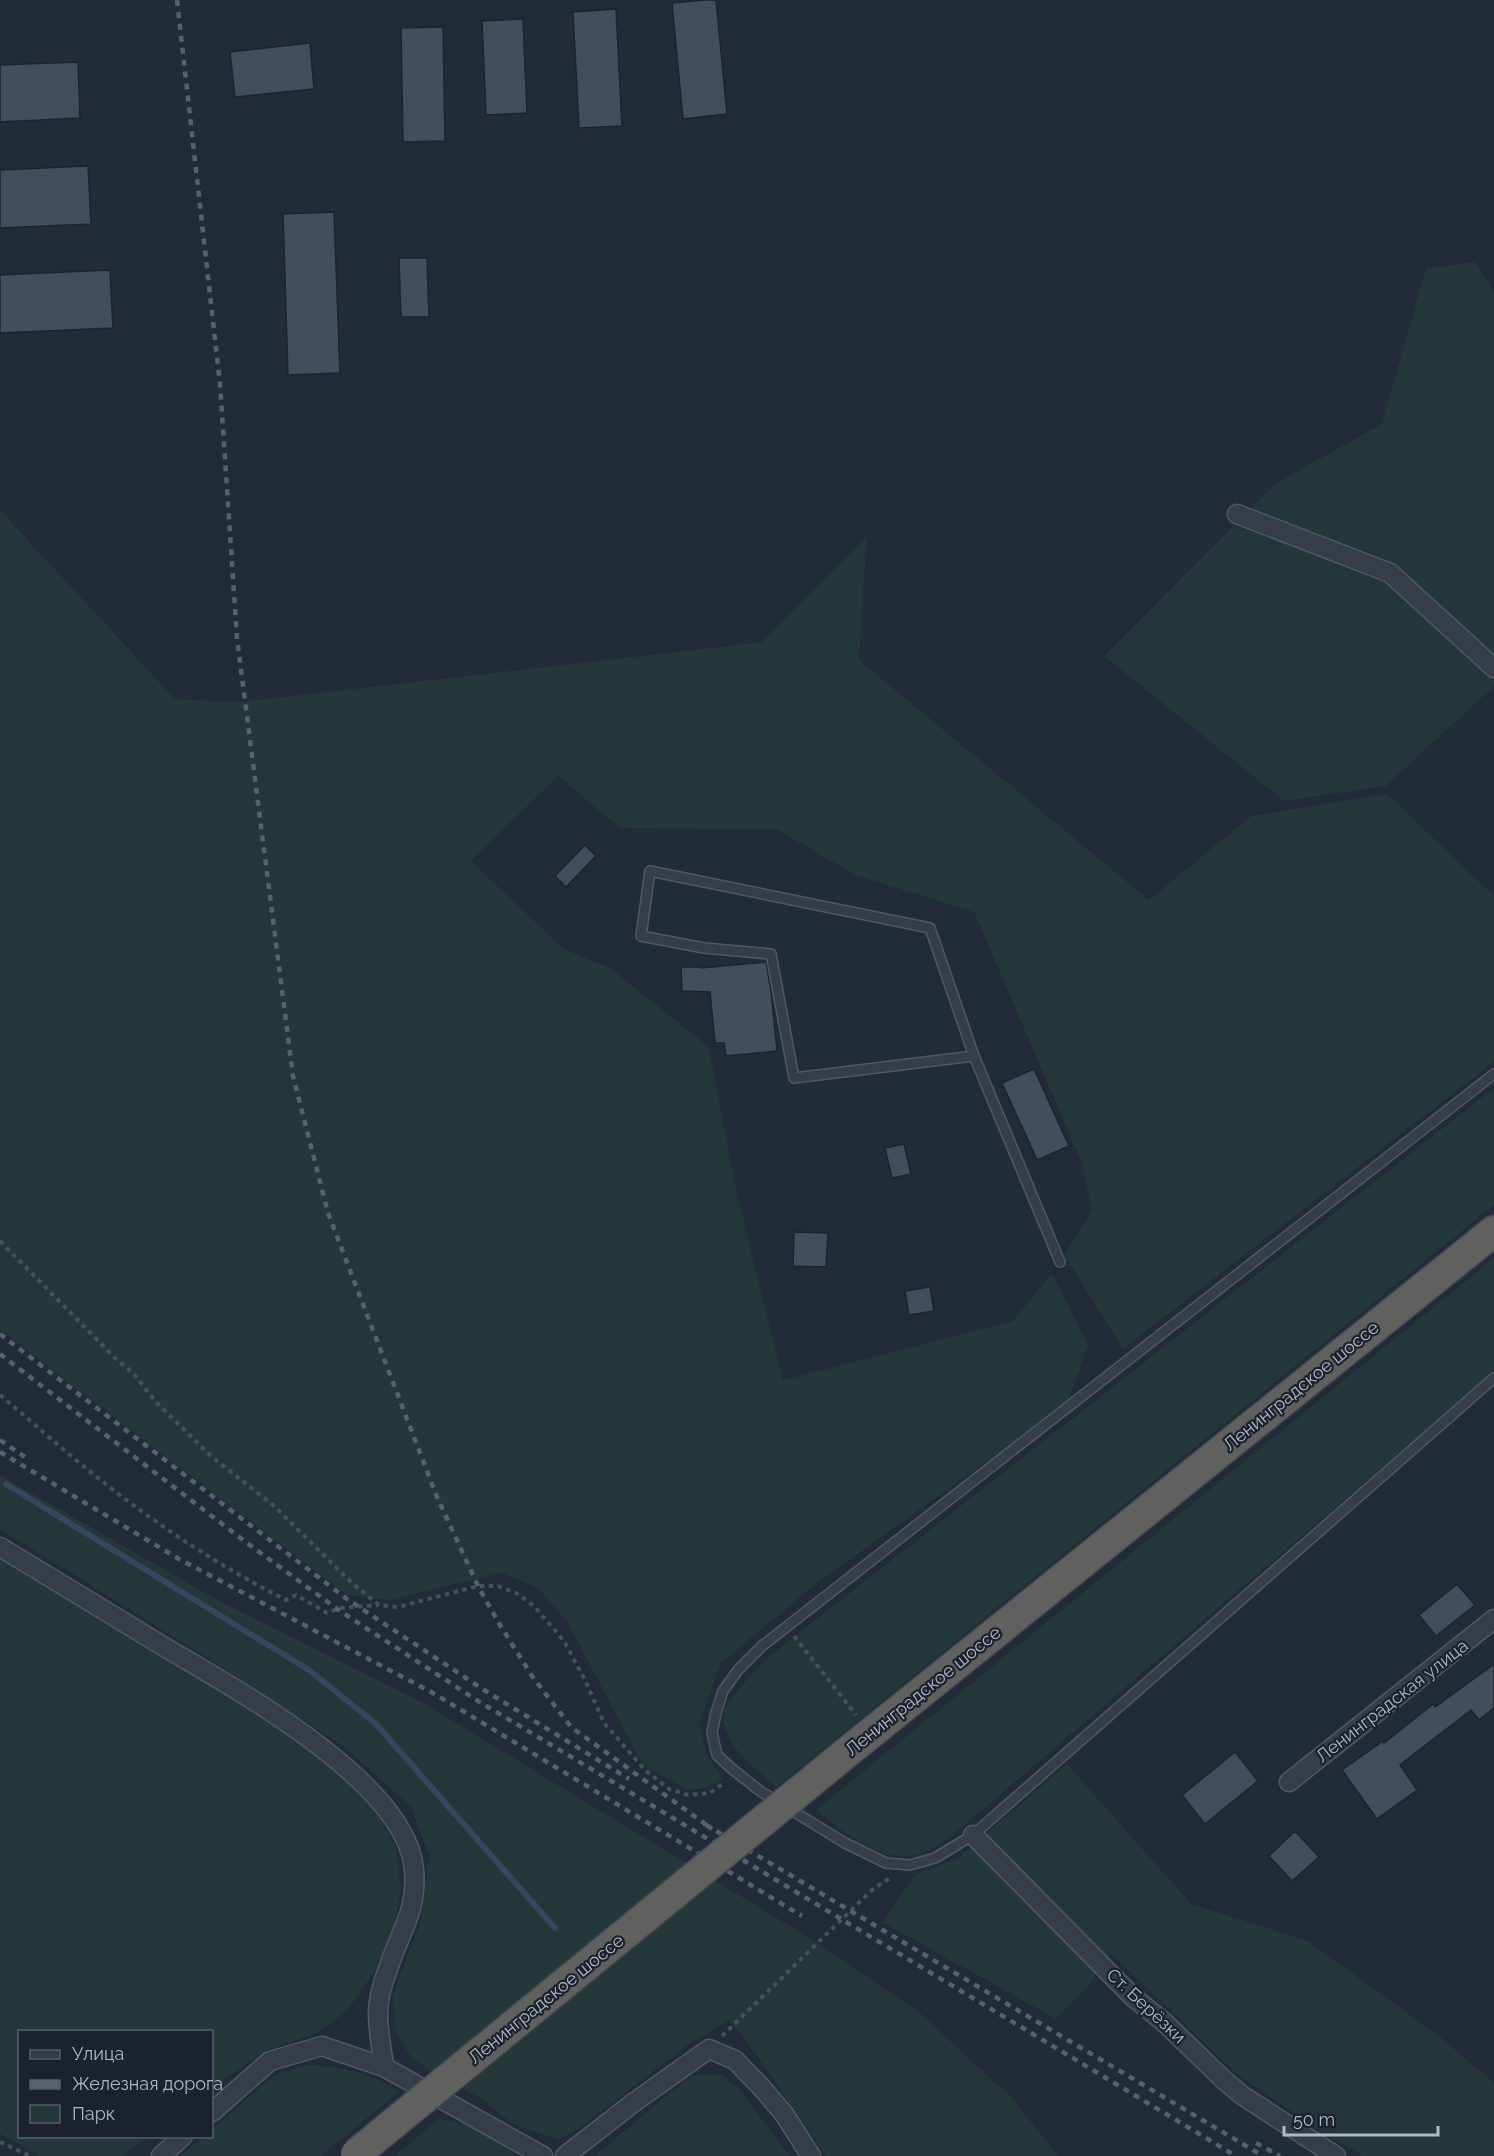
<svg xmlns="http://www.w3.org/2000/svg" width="1494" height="2156" viewBox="0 0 1494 2156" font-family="Raleway,sans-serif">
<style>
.green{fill:#243739}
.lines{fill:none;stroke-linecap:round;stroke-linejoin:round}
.stream{stroke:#36465f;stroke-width:6}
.building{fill:#434e5d;stroke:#1d242f;stroke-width:1.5}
.service-casing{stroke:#505863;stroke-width:12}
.minor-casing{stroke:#505863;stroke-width:21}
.trunk-casing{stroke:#404853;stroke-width:33}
.path{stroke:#415457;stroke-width:4;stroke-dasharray:4.5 4.5;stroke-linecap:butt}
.service{stroke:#353d49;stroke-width:9}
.minor{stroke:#353d49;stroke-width:18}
.trunk{stroke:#60605e;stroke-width:30}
.rail{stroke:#576170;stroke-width:4.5;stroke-dasharray:6 6;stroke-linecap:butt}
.trunk-bridge-casing{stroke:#404853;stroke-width:33;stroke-linecap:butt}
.trunk-bridge{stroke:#60605e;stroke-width:30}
.labels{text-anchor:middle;stroke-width:4.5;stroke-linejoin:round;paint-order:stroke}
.street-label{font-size:18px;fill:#b0b8c5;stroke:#1b222d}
</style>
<rect width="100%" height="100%" fill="#222b38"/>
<path class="green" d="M1475,262L1494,293V686L1386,786L1284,801L1104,656L1276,483L1382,424L1426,268Z
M0,510L175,699L239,702L762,642L867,536L859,660L1149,900L1251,816L1387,794L1494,896V1062L1123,1349L1064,1255L1092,1211L1081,1161L974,912L855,875L778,830L620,828L558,776L471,861L564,949L610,968L709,1047L735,1184L783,1380L1013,1321L1052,1273L1088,1345L1068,1403L812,1587L720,1664L699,1725L706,1753L723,1779L702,1789H685L642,1764L568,1623L539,1589L502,1573L390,1600L347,1595L0,1330Z
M1494,1088V1205L776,1787C756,1769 719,1743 724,1713C727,1699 757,1669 768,1657Z
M1494,1258V1370L1455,1405L965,1825C955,1832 945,1841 935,1847C891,1874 849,1836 816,1810Z
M0,1475L223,1603L423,1703L813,1940L919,2012L1012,2098L1058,2156H826L741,2033L728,2021L689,2044L581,2127L559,2140L513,2124L480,2098L412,2059L396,2033L392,1997L421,1920L429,1855L411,1807L347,1749L197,1651L0,1529Z
M0,1557L213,1686L303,1743L357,1787L379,1815L397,1850L401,1890L395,1921L377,1968L347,2011L315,2034L267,2050L212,2088V2032H20V2136L148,2137L123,2156H39L0,2134Z
M1067,1764L1191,1904L1308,1941L1439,2036L1494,2083V2156H1363L1321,2132L1234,2072L1111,1953L1090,1984L1056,2019L882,1922L916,1874L958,1858Z
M304,2065C338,2065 371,2073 400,2091L321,2156H180L203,2137L212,2136V2129L273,2076Z
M721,2074L740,2090L790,2156H594L692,2075Z
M440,2118C464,2125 504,2131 514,2156H394Z"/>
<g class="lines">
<path class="stream" d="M6,1484L309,1670L376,1724L555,1928"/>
</g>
<path class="building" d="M705,0H716L727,114L683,119L672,3Z
M616,9L622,126L579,128L573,12Z
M523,19L527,113L486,115L482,21Z
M443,27L445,141L403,142L401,28Z
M310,43L314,89L235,97L230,52Z
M78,62L80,118L0,122V65Z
M88,166L91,224L0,228V170Z
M334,212L340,373L288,375L283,214Z
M399,258H427L429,317H401Z
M110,270L113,328L0,333V275Z
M585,845L596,856L566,887L555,876Z
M766,962L771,991L777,1051L726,1056L724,1043H715L710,992L682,991L681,967H701V968Z
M1034,1069L1069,1146L1037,1160L1002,1083Z
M904,1144L911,1174L892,1178L885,1148Z
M794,1232L828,1233L826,1267L793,1266Z
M930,1287L934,1311L909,1315L905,1291Z
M1457,1584L1475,1605L1436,1636L1419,1615Z
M1494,1664V1708L1479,1720L1471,1710L1400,1765L1417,1790L1377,1819L1342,1770L1383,1741L1384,1743L1433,1704L1435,1707Z
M1235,1752L1258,1781L1205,1824L1182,1795Z
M1295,1831L1319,1857L1292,1881L1269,1856Z"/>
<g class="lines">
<g class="service-casing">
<path id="service" d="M974,1056L794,1078L771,954L704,948L641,936L650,871L930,928L974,1056L1060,1262
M1494,1074L762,1646L738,1670L723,1691L716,1713L712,1733L717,1755L731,1768L760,1791L845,1843L886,1863L910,1865L935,1858L973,1835L1494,1378"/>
</g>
<g class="minor-casing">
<path id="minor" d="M1237,514L1390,573L1494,668
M0,1547C54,1580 109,1613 163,1646C233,1688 406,1781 414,1869C418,1911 400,1931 388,1969C383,1981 378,2000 378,2013C378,2031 382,2049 384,2067
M1289,1782L1494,1619
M973,1835L1133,1997L1165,2023L1225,2081L1243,2096L1336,2156
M212,2112L270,2061L322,2046L384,2067L543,2156
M161,2156L183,2136
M565,2156L633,2103L709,2049L735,2060L762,2088L784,2114L811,2156"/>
</g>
<g class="trunk-casing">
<path id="trunk" d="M851,1749L1494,1231"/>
</g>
<path class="path" d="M0,1241L115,1358L133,1373L156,1402L212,1457L273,1505L352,1583L379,1605L398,1607L478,1586H498L516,1593L534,1606L564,1641L586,1682L604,1723L645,1770L669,1789L688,1795L710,1793L725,1782
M0,1395C29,1419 57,1445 87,1469C148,1519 215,1564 286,1600L296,1595L327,1613L340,1608L378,1605
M794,1636L856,1715
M722,2036L874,1888L889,1879
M0,2142L30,2156"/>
<use href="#service" class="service"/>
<use href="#minor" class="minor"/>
<use href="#trunk" class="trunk"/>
<path class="rail" d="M177,0L220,384L237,638L293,1076L328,1213L437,1497L478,1586L500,1625L532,1676L571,1727L712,1829
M0,1334L347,1599L484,1690L629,1779
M0,1354L247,1543L340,1611L478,1701L1236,2156
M0,1440L25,1457
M0,1452L179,1559L433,1693L802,1916
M706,1825L1263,2156
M1256,2143L1280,2156"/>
<g class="trunk-bridge-casing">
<path id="trunk-bridge" d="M356,2154L851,1749"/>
</g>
<use href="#trunk-bridge" class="trunk-bridge"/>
</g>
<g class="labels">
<g class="street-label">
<text transform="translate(1301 1386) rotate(-39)" y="6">Ленинградское шоссе</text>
<text transform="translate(923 1691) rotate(-39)" y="6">Ленинградское шоссе</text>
<text transform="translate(1392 1701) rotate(-38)" y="6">Ленинградская улица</text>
<text transform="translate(546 1999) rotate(-39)" y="6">Ленинградское шоссе</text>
<text transform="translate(1146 2006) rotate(43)" y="6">Ст. Берёзки</text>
</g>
</g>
<rect x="18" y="2030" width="195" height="108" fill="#1b222d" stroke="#575e6a" stroke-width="1.5"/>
<rect x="30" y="2050" width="30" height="9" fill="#353d49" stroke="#575e6a" stroke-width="1.5"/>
<text x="72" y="2060" font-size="18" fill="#b0b8c5">Улица</text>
<rect x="30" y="2080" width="30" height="9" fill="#576170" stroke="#575e6a" stroke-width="1.5"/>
<text x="72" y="2090" font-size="18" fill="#b0b8c5">Железная дорога</text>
<rect x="30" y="2105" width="30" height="18" fill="#243739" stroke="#575e6a" stroke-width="1.5"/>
<text x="72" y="2120" font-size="18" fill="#b0b8c5">Парк</text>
<path d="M1284 2126v9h154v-9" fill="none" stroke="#b0b8c5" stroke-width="3"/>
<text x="1293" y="2126" font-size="18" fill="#b0b8c5" stroke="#1b222d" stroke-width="4.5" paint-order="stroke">50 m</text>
</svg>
